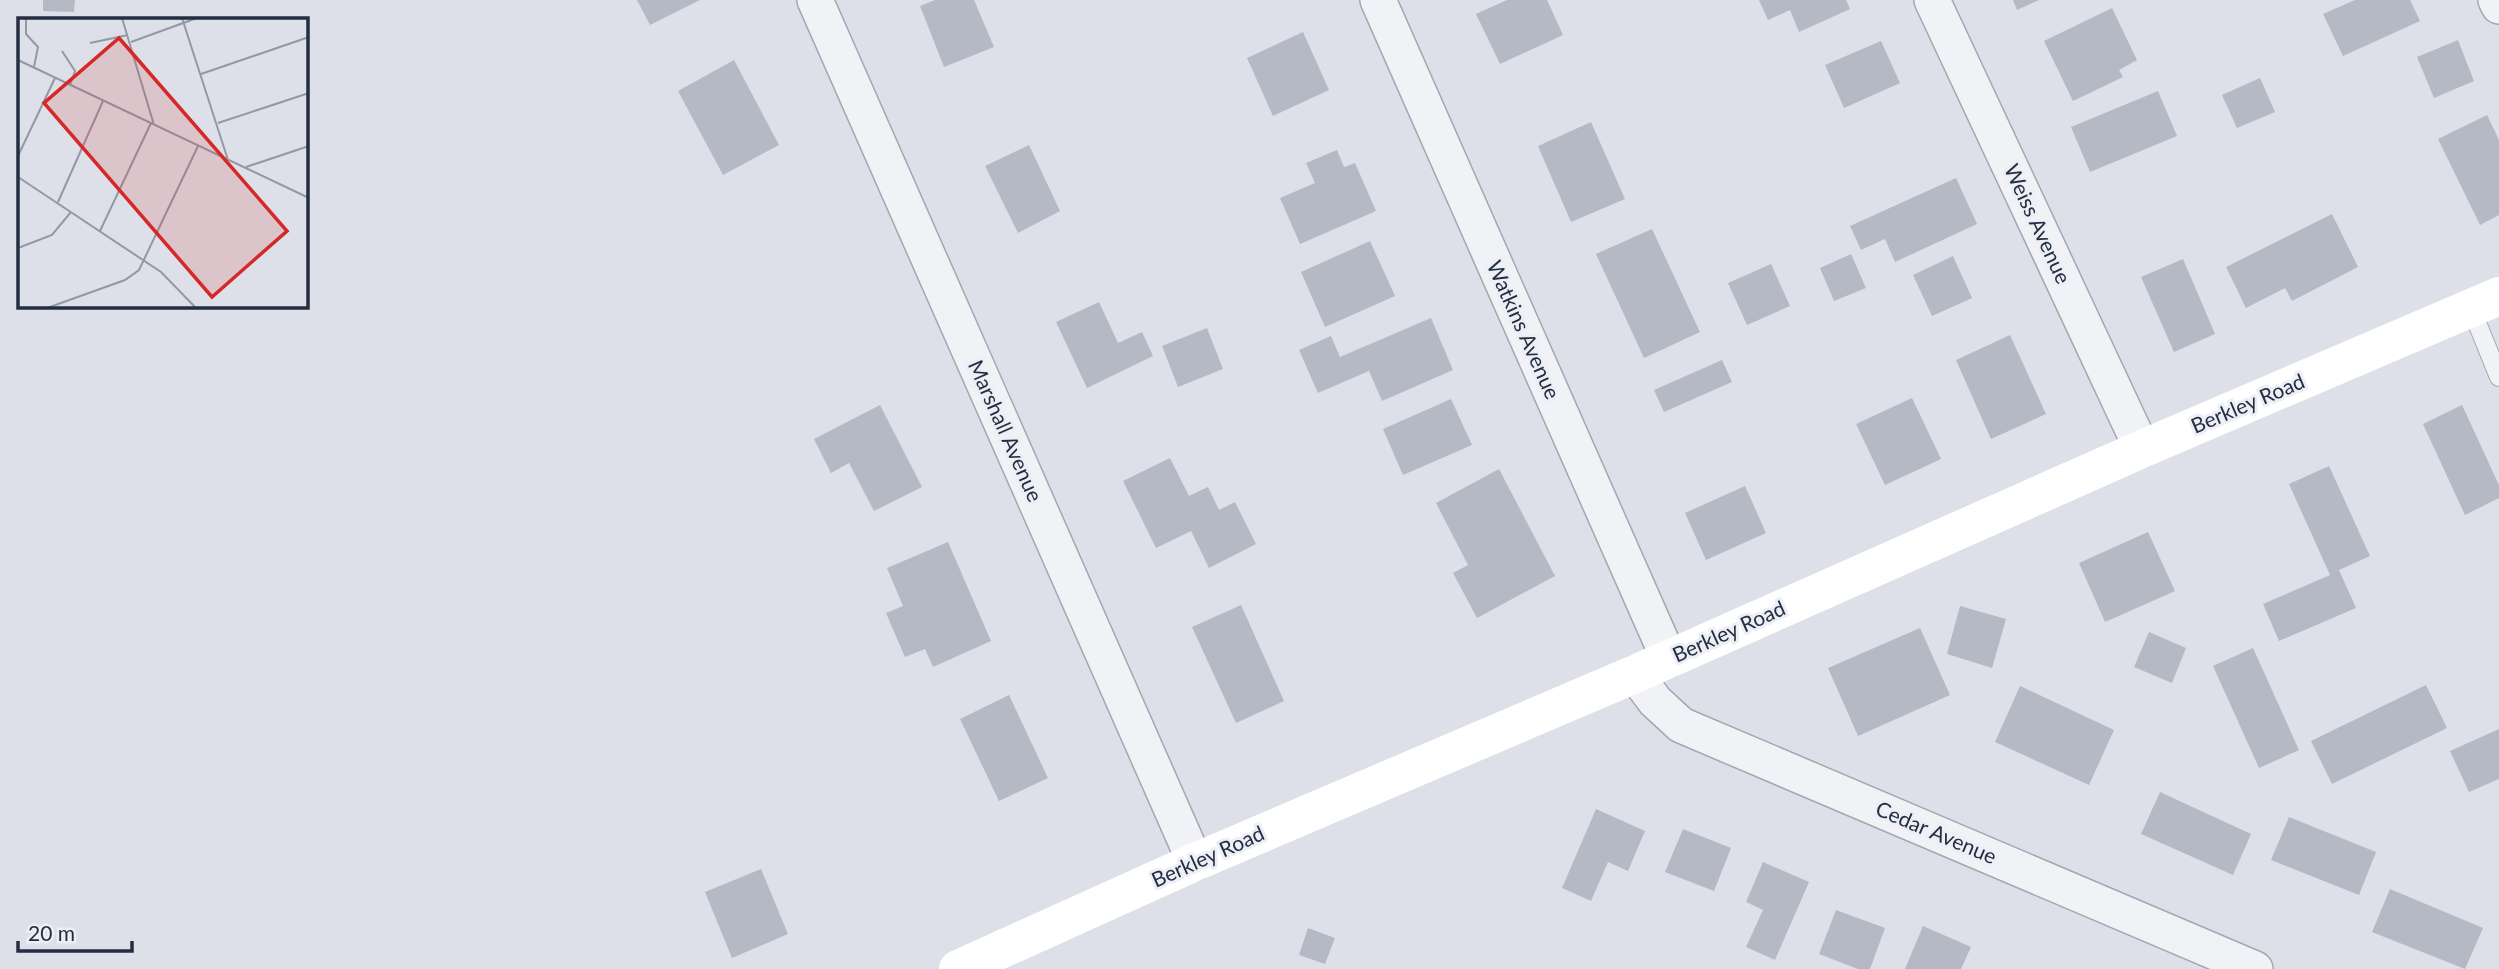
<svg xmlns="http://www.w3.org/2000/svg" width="2499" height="969" viewBox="0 0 2499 969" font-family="Lato,sans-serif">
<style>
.building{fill:#b4b9c5}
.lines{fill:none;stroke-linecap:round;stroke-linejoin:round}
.service-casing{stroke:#a2a7b2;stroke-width:20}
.minor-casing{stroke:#a2a7b2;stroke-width:38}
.service{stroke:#f0f2f6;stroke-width:18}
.minor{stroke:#f0f2f6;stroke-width:35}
.secondary{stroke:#fff;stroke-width:38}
.labels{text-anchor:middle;stroke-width:6;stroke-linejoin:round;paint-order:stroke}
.street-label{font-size:21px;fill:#252d40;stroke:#eceff6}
.inset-road{fill:none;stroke:#9398a5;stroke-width:2}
.view{fill:#d62828;fill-opacity:0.15;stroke:#d62828;stroke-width:3.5}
.inset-edge{fill:none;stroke:#252d40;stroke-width:3.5}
</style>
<rect width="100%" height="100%" fill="#dde0e8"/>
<path class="building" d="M43,0H75L74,12L43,11Z
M637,0H700L650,25Z
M935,0H974L994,47L944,67L920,6Z
M1507,0H1547L1563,35L1500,64L1476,14Z
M1759,0H1846L1850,9L1799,32L1790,10L1768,20Z
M2013,0H2039L2017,10Z
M2355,0H2410L2420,21L2343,56L2323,14Z
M2112,8L2137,60L2119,70L2123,77L2073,101L2044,41Z
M1303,32L1329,90L1273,116L1247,58Z
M2458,40L2474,81L2434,98L2417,57Z
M1881,41L1900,83L1844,108L1825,65Z
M734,60L779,145L723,175L678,91Z
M2260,78L2275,112L2237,128L2222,95Z
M2158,91L2177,136L2090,172L2071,127Z
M2487,115L2499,140V215L2480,225L2438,139Z
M1591,122L1625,199L1571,222L1538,146Z
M1029,145L1060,211L1018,233L985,166Z
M1337,150L1344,167L1355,163L1376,211L1300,244L1280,198L1315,183L1306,163Z
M1956,178L1977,224L1895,262L1885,239L1861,250L1850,226Z
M2332,214L2358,267L2292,301L2285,288L2246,308L2226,267Z
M1652,229L1700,332L1644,358L1596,254Z
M1370,241L1395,296L1325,327L1301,272Z
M1851,254L1866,288L1834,301L1820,268Z
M1953,256L1972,298L1932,316L1913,275Z
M2183,259L2215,334L2174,352L2141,277Z
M1771,264L1790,306L1747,325L1728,283Z
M1099,302L1118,343L1142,332L1153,356L1087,388L1056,322Z
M1431,318L1453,370L1382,401L1369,371L1318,393L1299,350L1331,336L1340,357Z
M1207,328L1223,369L1178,387L1162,346Z
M2010,335L2046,414L1991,439L1956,360Z
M1722,360L1732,382L1664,412L1654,390Z
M1912,398L1941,459L1885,485L1856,424Z
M1451,399L1472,445L1403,475L1383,429Z
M880,405L922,487L874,511L849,463L831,473L814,439Z
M2462,405L2499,485V498L2465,515L2423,424Z
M1170,458L1189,496L1208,487L1219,510L1235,502L1256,544L1209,568L1191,531L1156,548L1123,481Z
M2329,466L2370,556L2339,570L2356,608L2279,641L2263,604L2330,575L2289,484Z
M1499,469L1555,576L1477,618L1453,573L1468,565L1436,503Z
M1745,486L1766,533L1706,560L1685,513Z
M2148,532L2175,591L2105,622L2079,563Z
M948,542L991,641L933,667L925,649L905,657L886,613L903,606L887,568Z
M1241,605L1284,701L1236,723L1192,627Z
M1960,606L2006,619L1992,668L1947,654Z
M1920,628L1950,695L1858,736L1828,668Z
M2149,632L2186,648L2172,683L2134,667Z
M2253,648L2299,750L2259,768L2213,666Z
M2426,685L2447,728L2332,784L2311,741Z
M2020,686L2114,730L2089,785L1995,742Z
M1009,695L1048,778L999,801L960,719Z
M2499,729V779L2469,792L2450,751Z
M2160,792L2251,834L2233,875L2141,834Z
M1596,809L1645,831L1628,871L1608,862L1591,901L1562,888Z
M2289,817L2376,852L2359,895L2271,860Z
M1683,829L1731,848L1714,891L1665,872Z
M1763,862L1809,882L1775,960L1746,947L1763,910L1746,902Z
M761,869L788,934L732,958L705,892Z
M2390,889L2483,928L2465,969L2372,932Z
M1836,910L1885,928L1870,969H1858L1819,954Z
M1923,926L1971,947L1961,969H1905Z
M1308,928L1335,938L1325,964L1299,955Z"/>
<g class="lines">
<g class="service-casing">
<path id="service" d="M2471,308L2499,377"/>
</g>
<g class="minor-casing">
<path id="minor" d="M815,0L1195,862
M1378,0L1669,659
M1932,0L2142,449
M2496,0L2499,6
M1635,674L1655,701L1681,725L2255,969"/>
</g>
<use href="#service" class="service"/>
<use href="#minor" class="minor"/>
<path class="secondary" d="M958,969L1195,862L1635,674L2142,449L2499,296"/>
</g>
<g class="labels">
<g class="street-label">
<text transform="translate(2037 224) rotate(65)" y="7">Weiss Avenue</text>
<text transform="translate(1523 330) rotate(66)" y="7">Watkins Avenue</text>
<text transform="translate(2248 404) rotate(-23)" y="7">Berkley Road</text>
<text transform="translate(1005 431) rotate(66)" y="7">Marshall Avenue</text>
<text transform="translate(1729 632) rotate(-24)" y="7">Berkley Road</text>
<text transform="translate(1936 833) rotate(23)" y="7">Cedar Avenue</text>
<text transform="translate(1208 857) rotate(-24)" y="7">Berkley Road</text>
</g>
</g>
<g transform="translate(18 18)">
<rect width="290" height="290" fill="#dde0e8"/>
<path class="inset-road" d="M8,0V16L20,29L16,49M104,0L136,107M164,0L210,142M113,24L179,0M72,25L110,17M44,33L57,53L52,67M0,42L291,180M183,56L291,19M200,105L291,75M0,138L37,60M228,149L291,128M0,159L143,254L178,290M40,184L85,83M82,213L133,105M0,230L34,217L53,194M29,290L107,262L121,252L180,128"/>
<path class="view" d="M101,20L269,213L194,279L26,85Z"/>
<rect width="290" height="290" class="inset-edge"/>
</g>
<path d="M18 941v10h114v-10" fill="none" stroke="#252d40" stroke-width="3.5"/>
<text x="28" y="941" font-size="21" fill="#252d40" stroke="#eceff6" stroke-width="5" paint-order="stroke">20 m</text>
</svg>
